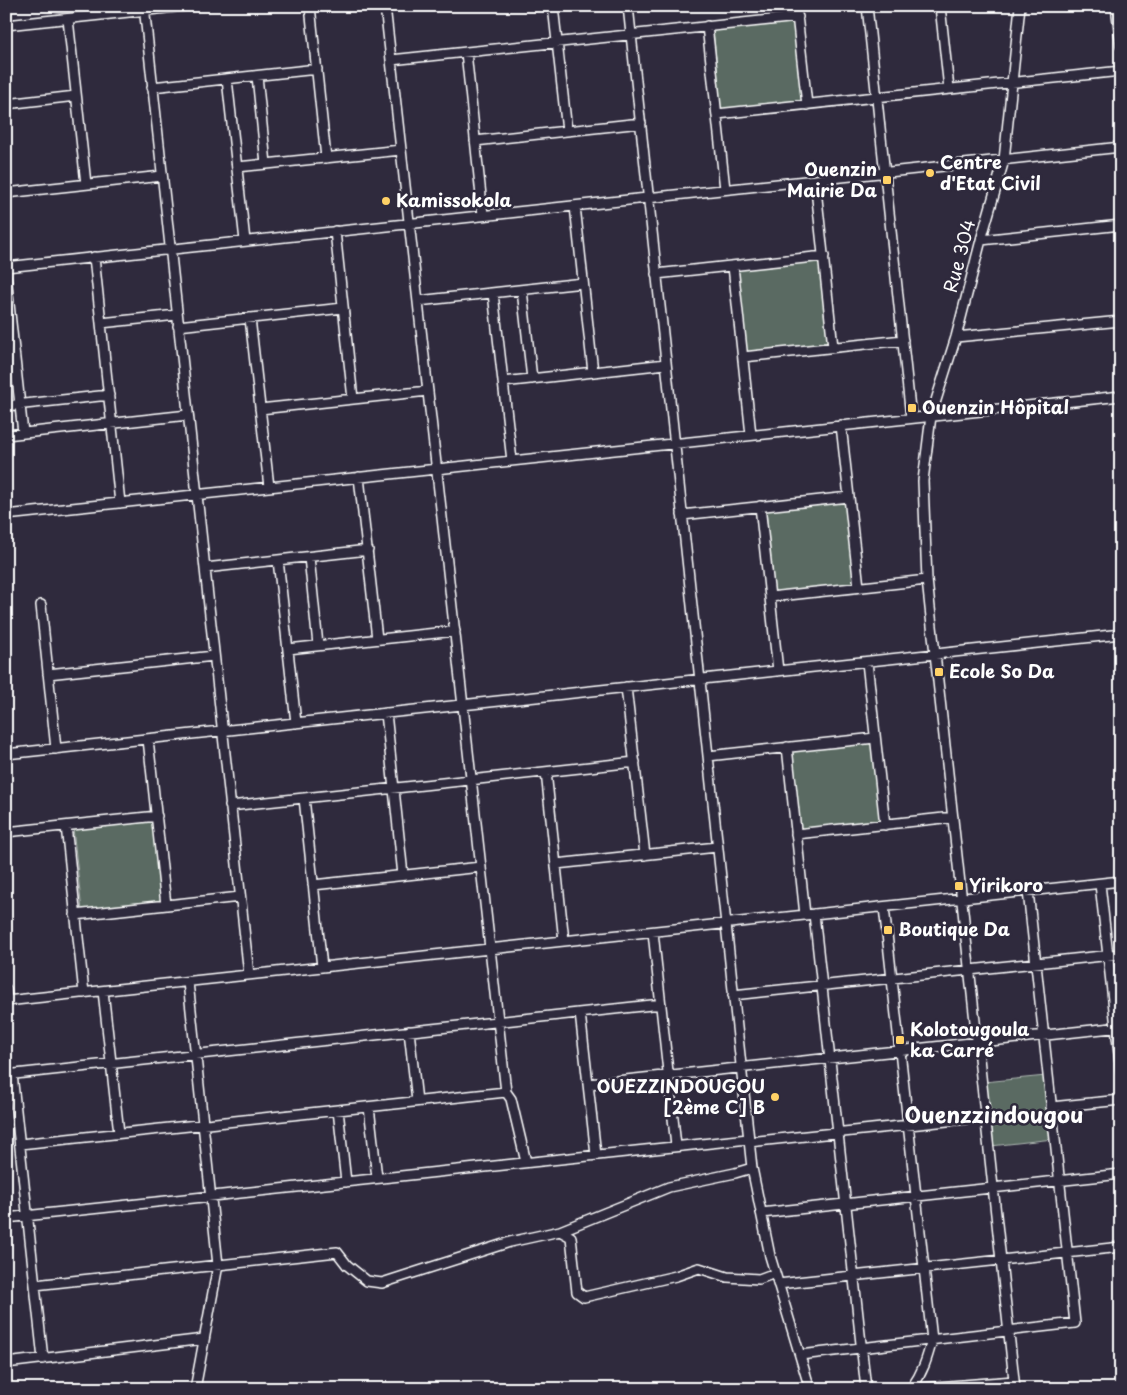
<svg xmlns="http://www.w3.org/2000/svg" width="1127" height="1395" viewBox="0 0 1127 1395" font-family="'Playpen Sans',sans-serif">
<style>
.green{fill:#5a6b62;stroke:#acb5b0}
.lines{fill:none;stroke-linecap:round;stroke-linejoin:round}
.minor-casing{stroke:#fff;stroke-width:12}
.minor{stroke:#2f2a3d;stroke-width:9}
.poi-dot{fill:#ffd166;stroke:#2f2a3d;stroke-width:2}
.labels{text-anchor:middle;stroke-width:5;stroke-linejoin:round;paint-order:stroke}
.poi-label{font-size:18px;font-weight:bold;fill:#fff;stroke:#2f2a3d;text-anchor:start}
.street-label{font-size:18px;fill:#fff;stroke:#2f2a3d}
.district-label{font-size:22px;font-weight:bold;fill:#fff;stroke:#2f2a3d}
</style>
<rect width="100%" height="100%" fill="#2f2a3d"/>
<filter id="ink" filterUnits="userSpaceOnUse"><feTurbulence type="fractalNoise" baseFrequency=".02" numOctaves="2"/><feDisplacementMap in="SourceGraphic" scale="10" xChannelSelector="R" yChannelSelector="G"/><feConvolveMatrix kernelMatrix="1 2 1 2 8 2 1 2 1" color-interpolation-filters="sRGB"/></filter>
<g filter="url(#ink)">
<path class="green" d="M795,20L803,104L721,112L713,28Z
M820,261L829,345L747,353L738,269Z
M847,501L856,585L774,593L766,509Z
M873,740L882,824L800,832L792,749Z
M155,819L164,903L82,911L73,828Z
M1046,1076L1053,1139L991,1146L984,1082Z"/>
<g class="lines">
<g class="minor-casing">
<path id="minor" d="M144,6L249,975
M310,6L326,158
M385,6L506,1092L511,1099L526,1162
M553,6L567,131
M628,6L752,1168L770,1256L810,1389
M796,6L807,105
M867,6L911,418
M940,6L949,89
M1116,6L1121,46
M68,19L86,184
M6,25L186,6
M707,26L725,189
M466,52L483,215
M391,60L798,17
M257,76L266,164
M227,79L245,241
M152,87L317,69
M6,104L76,96
M717,114L1121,71
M475,141L641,123
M237,167L401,150
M815,180L833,347
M6,193L162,176
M575,206L593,372
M335,231L353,399
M981,240L1121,225
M94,257L120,503
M733,266L751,435
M6,267L1121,147
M656,274L824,256
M6,276L23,433
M522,290L532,379
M493,293L512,461
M418,301L583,283
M250,318L269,487
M101,323L177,315
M178,326L343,308
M956,337L1121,321
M743,357L903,340
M503,382L666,364
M6,406L109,395
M260,409L428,391
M841,425L859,587
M6,435L188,415
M359,477L377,639
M760,506L778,671
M6,515L1121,396
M682,515L849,497
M309,557L318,645
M278,560L296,723
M205,568L368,550
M770,597L927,580
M41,605L56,749
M288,649L455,631
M867,662L885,825
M48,674L214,656
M626,687L645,855
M386,713L403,875
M148,739L166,905
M787,747L805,915
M6,754L1121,634
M708,756L875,738
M546,772L564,941
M304,798L322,967
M230,806L635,762
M66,826L84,993
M6,832L157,816
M796,834L953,817
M556,864L717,847
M1100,884L1121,1072
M313,885L481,867
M884,907L932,1340C927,1359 923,1372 911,1389
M814,914L866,1389
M75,915L240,897
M653,932L676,1146
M188,982L218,1265L195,1389
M6,989L7,1001
M103,991L119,1133
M733,995L1121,954
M6,1001L1121,881
M580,1013L596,1155
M409,1031L417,1101
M12,1074L43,1359
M6,1075L661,1004
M588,1084L1121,1027
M369,1107L377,1178
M1051,1107L1121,1100
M338,1110L346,1182
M749,1142L985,1117
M20,1144L506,1092
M761,1213L1121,1174
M6,1218L748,1139
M560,1231L571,1237L577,1292L584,1297L676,1276L699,1268L727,1277L759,1279L775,1273
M778,1284L1121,1247
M35,1285L337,1252L347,1265L367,1281L382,1283L510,1242L560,1231L669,1187L735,1173L752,1168
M800,1355L1075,1323L1028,891
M6,1363L204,1339
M911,1389L1014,1381
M1015,1389L927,580L923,481L931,416L956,337L981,240L1004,160L1020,6"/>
</g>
<use href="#minor" class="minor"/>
</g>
</g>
<g class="poi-dot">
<circle cx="930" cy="173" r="5"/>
<rect x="882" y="175" width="10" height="10" rx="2.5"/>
<circle cx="386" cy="201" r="5"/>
<rect x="907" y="403" width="10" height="10" rx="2.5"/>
<rect x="934" y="667" width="10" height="10" rx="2.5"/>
<rect x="954" y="881" width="10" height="10" rx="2.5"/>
<rect x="883" y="925" width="10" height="10" rx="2.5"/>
<rect x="895" y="1035" width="10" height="10" rx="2.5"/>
<circle cx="775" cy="1097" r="5"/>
</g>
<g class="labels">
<g class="poi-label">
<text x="940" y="169">Centre<tspan x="940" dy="21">d'Etat Civil</tspan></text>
<text x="877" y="176" text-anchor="end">Ouenzin<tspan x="877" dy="21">Mairie Da</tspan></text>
<text x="396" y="207">Kamissokola</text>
<text x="922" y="414">Ouenzin Hôpital</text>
<text x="949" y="678">Ecole So Da</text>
<text x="969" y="892">Yirikoro</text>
<text x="898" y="936">Boutique Da</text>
<text x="910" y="1036">Kolotougoula<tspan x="910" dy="21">ka Carré</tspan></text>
<text x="765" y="1093" text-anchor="end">OUEZZINDOUGOU<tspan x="765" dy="21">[2ème C] B</tspan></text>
</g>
<g class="street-label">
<text transform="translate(960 256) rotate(-75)" y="6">Rue 304</text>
</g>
<g class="district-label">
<text x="994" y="1123">Ouenzzindougou</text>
</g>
</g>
<rect width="1127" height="1395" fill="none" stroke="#2f2a3d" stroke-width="25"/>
<rect x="12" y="12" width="1102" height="1370" fill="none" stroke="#fff" stroke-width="2" filter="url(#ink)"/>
</svg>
